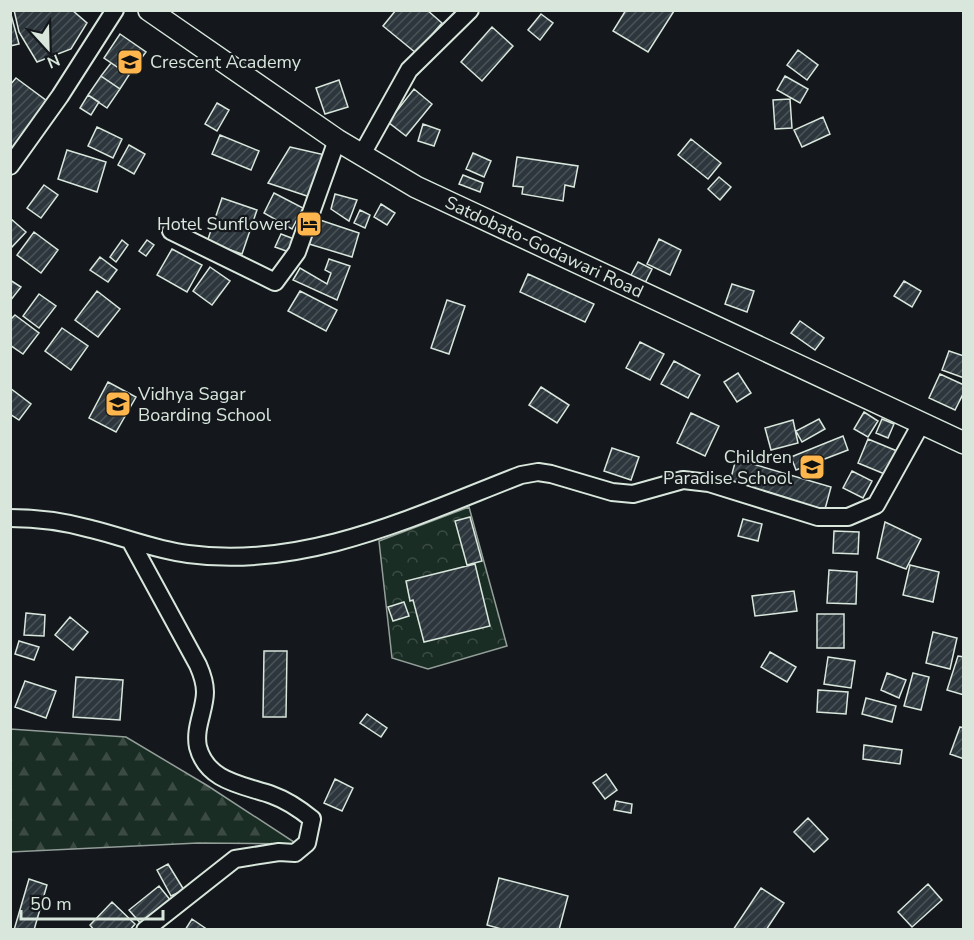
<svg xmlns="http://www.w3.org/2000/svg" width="974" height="940" viewBox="0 0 974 940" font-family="'Nunito Sans',sans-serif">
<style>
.forest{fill:url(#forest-firs);stroke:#939e99;stroke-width:1.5}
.park{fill:url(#park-crowns);stroke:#939e99;stroke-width:1.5}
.building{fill:url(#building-hatch);stroke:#d8e6dc;stroke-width:1.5}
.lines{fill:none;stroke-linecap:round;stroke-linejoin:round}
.minor-casing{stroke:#d8e6dc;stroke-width:20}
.tertiary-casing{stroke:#d8e6dc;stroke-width:24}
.minor{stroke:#14181c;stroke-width:16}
.tertiary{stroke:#14181c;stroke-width:21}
.labels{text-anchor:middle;stroke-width:4.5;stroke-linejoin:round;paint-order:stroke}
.poi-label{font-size:18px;fill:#d8e6dc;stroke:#14181c;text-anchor:start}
.street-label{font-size:18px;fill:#d8e6dc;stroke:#14181c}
</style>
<defs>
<pattern id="forest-firs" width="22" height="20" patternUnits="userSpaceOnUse" patternTransform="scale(1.5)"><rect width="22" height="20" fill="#1a2d24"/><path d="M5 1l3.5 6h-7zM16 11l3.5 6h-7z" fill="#3b4b43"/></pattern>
<pattern id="park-crowns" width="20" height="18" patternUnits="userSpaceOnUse" patternTransform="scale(1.5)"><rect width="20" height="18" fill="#1a2d24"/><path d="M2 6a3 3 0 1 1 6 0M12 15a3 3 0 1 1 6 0" fill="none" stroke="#3b4b43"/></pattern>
<pattern id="building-hatch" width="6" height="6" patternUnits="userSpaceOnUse" patternTransform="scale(1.5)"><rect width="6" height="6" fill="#2c363c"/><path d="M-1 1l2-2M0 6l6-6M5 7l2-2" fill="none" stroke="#4a5358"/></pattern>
</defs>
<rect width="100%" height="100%" fill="#14181c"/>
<path class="forest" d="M10,729L126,737L208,786L297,844L198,843L11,852Z"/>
<path class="park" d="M469,507L507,646L428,669L392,658L379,541Z"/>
<path class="building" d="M14,10H72L87,23L71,49L37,62L19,32Z
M396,10H427L442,23L416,53L383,26Z
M626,10H673L674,11L648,52L613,31Z
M10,11L19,44L10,46Z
M541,14L553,23L540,40L528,30Z
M492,27L513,46L482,81L461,62Z
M120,34L146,52L129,75L104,58Z
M798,50L818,65L807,80L787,65Z
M111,63L129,75L120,89L101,76Z
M101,76L120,89L107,108L88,95Z
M785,76L808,89L800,103L777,90Z
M16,78L51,104L10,155V85Z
M339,80L348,107L325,114L316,88Z
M414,89L432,104L406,136L388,122Z
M88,95L99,102L91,115L80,108Z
M790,99L792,128L775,129L773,100Z
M217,103L229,110L217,131L205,124Z
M823,117L830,134L802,147L794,130Z
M423,124L440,130L434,146L418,141Z
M97,127L122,139L113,158L88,146Z
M220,135L259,151L251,170L212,154Z
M691,139L721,163L708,179L678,155Z
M129,145L145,154L134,174L118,165Z
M290,147L325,155L310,197L268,183Z
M67,150L106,162L97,192L58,179Z
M473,153L491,161L484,177L466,169Z
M517,157L578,166L574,187L565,185L563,201L522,194L523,187L513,186Z
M463,175L483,183L480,192L459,184Z
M719,177L731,187L720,200L708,189Z
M44,185L58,195L41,218L27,208Z
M274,193L303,208L292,229L264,213Z
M335,194L357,200L349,221L331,209Z
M222,198L257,210L242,254L207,242Z
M381,204L395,213L387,225L374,217Z
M360,210L370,215L365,228L354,223Z
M10,218L26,232L10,249Z
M317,219L359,233L352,257L309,244Z
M34,232L58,250L41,273L17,255Z
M281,234L294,239L289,252L275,247Z
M659,239L681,250L670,275L647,264Z
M122,240L128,245L116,262L110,257Z
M147,240L154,245L146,256L139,251Z
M172,249L202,265L187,292L157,275Z
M100,257L117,270L108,282L90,270Z
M329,259L350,266L337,300L293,280L300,268L327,284L331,273L325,270Z
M638,262L652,269L644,285L630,277Z
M210,267L230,281L212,305L193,291Z
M528,274L594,304L585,322L520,292Z
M10,280L21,287L10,301Z
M904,281L921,291L912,307L894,296Z
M732,284L754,291L747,312L725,304Z
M97,291L120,309L98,337L75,320Z
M300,291L337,310L326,331L288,311Z
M39,294L56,306L39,328L23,316Z
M447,300L465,306L449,354L431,348Z
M15,315L39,333L23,354L10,345V320Z
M800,321L824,338L815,350L791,333Z
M62,328L88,346L71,370L45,351Z
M640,342L664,354L650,380L626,368Z
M949,351L964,356V378L942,370Z
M674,361L700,375L688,398L661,384Z
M738,373L751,393L737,402L724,382Z
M940,374L964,385V392L955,410L929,398Z
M108,382L136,397L116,432L89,418Z
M541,387L569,405L557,423L529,405Z
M10,388L31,404L19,420L10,414Z
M864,412L878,421L868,437L854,429Z
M691,413L719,426L705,456L677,443Z
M819,419L825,429L802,442L796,431Z
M882,419L894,424L888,438L876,433Z
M793,420L798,443L771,450L765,428Z
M843,436L848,450L796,470L791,457Z
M868,439L897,451L887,475L858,463Z
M612,448L639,457L631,480L604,471Z
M736,459L831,487L824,513L729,485Z
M852,471L872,481L863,498L843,488Z
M470,517L482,561L467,565L455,521Z
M743,519L762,524L758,541L738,536Z
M885,522L921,539L906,569L877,558Z
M834,531L859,532L858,554L833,553Z
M475,564L490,626L424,642L413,600L410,601L406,581Z
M910,565L939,572L933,602L903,595Z
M829,570L857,572L856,604L827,603Z
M794,591L797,611L755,616L752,596Z
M404,602L409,616L393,621L388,607Z
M26,613L45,615L44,636L24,635Z
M817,614H844V648H817Z
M70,617L88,632L73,650L55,635Z
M933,632L957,638L950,669L926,663Z
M19,641L39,647L34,660L15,654Z
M264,651H287L286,717H263Z
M770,652L796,667L787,682L761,667Z
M958,656L964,657V695L947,690Z
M828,657L855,661L851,688L824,684Z
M887,673L906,680L899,698L881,690Z
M913,673L929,677L921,710L904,706Z
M76,677L123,680L120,720L73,717Z
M25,681L56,691L46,718L15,707Z
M818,690L848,692L846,714L817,712Z
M866,698L896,706L892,722L862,714Z
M367,714L387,728L381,737L360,723Z
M960,727L964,728V759L950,754Z
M864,745L902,750L900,764L863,759Z
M606,774L617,790L605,799L593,783Z
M335,779L353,788L342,811L324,803Z
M616,801L632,804L631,813L614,810Z
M808,818L828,839L814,852L794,832Z
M168,864L184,890L171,896L157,870Z
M499,878L568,896L559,930H505L487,925Z
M29,879L47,885L34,930H14Z
M928,884L942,900L912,927L898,912Z
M159,886L171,901L142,925L129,910Z
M761,888L784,903L766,930H733Z
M112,902L135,924L130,930H94L90,925Z
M192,919L208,930H185Z"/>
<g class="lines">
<g class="minor-casing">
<path id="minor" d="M361,156L409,70L470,10
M10,166L60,96L115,10
M171,231L275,282L297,252L337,140
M10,518C37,518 66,522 91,529C124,537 155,550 188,554C305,570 415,516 521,475L538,472L551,474L612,492L633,494L683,480L709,483L818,517H848L876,505L921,424
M131,542L198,665C202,674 205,682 205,692C205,710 194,728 198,747C207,782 244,785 272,795C286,800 301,810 312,819L307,843L295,853L279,852L235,859L145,930"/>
</g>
<g class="tertiary-casing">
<g id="tertiary">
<path id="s1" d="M149,10L337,140L416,187L964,443"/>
</g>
</g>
<use href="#minor" class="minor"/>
<use href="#tertiary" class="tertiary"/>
</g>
<defs>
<g id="school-square" transform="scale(1.35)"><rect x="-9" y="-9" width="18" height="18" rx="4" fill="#ffb74d" stroke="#14181c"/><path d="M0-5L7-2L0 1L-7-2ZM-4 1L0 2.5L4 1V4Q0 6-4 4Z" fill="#111"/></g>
<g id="hotel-square" transform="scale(1.35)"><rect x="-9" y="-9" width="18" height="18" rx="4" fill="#ffb74d" stroke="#14181c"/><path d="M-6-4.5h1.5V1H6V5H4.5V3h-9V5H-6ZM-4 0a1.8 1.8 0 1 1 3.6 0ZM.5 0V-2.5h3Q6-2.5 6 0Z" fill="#111"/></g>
</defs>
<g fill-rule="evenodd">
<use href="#school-square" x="130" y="62"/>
<use href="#hotel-square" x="309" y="224"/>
<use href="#school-square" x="118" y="404"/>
<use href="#school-square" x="812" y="467"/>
</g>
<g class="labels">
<g class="poi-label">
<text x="150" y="68">Crescent Academy</text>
<text x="290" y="230" text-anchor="end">Hotel Sunflower</text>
<text x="138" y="400">Vidhya Sagar<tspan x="138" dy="21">Boarding School</tspan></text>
<text x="792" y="463" text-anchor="end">Children<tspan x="792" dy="21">Paradise School</tspan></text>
</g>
<g class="street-label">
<text dy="6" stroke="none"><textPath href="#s1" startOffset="462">Satdobato-Godawari Road</textPath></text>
</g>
</g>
<rect width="974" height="940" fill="none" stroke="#d8e6dc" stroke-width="24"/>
<g transform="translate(48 48) rotate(158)" stroke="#14181c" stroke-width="4.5" paint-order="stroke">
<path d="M0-4.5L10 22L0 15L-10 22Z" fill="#d8e6dc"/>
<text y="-9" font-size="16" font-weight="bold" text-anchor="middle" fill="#d8e6dc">N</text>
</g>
<path d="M21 910v9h142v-9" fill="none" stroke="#d8e6dc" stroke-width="3"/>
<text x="30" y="910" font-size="18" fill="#d8e6dc" stroke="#14181c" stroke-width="4.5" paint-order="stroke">50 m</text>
</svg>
